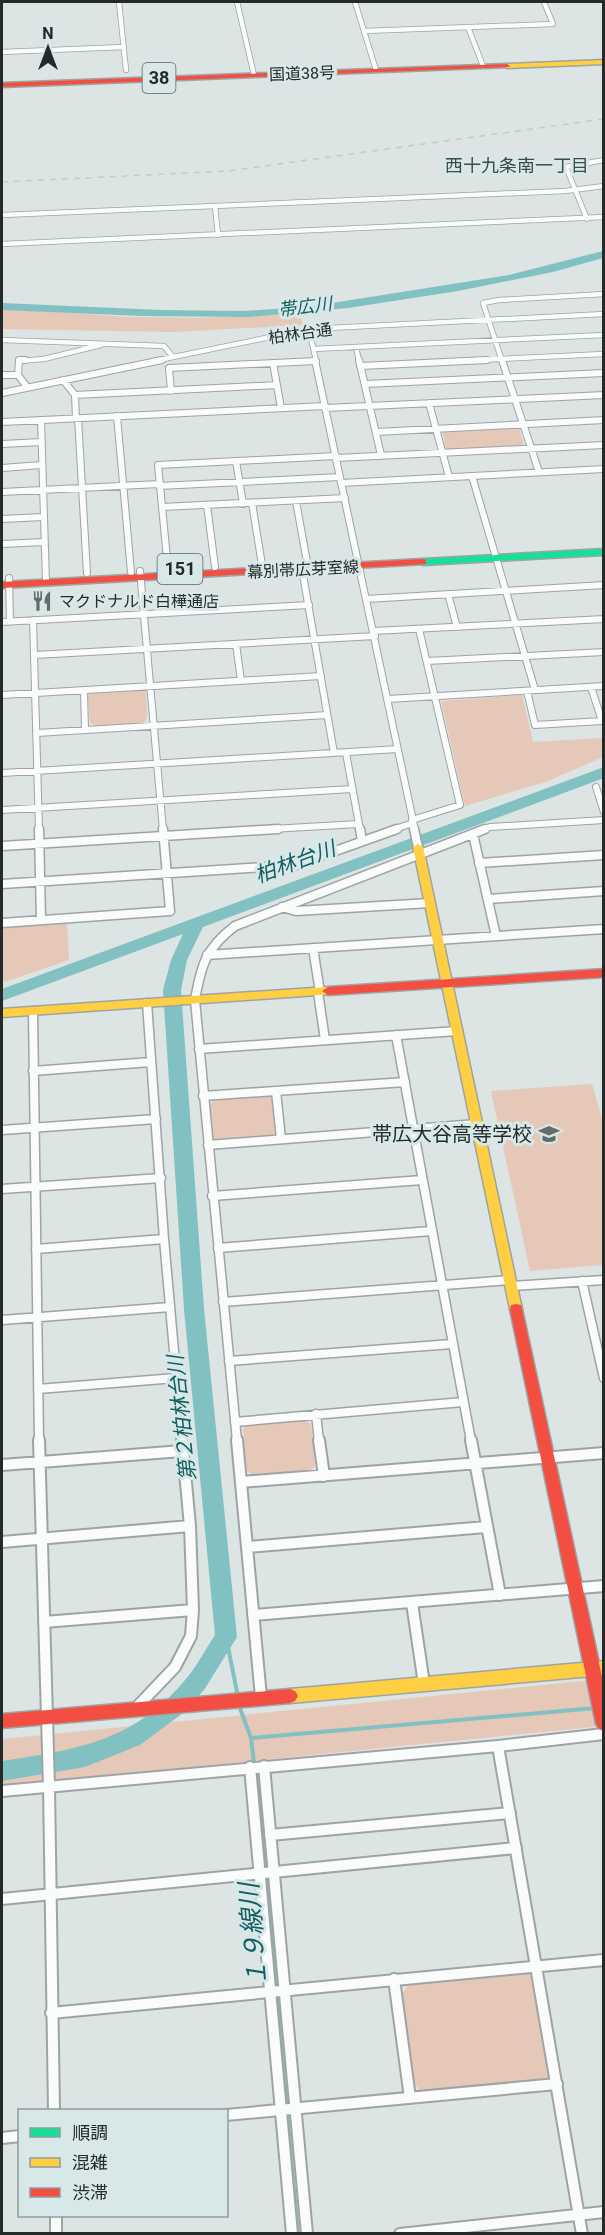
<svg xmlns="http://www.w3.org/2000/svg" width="605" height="2235" viewBox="0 0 605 2235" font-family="Roboto,'Noto Sans JP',sans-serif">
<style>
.green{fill:#e5c8b7}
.water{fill:#82c1c2}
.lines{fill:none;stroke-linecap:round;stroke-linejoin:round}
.stream{stroke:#82c1c2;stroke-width:4}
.river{fill:#82c1c2;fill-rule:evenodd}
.street-far3-casing{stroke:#9ea4a4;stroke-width:6}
.street-far2-casing{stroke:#9ea4a4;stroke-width:8}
.street-far1-casing{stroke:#9ea4a4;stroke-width:11}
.street-casing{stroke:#9ea4a4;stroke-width:14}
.fast-casing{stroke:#9ea4a4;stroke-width:3}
.slow-casing{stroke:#9ea4a4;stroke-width:3}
.jam-casing{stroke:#9ea4a4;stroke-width:3}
.street-far3{stroke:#fafbfb;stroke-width:4.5}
.street-far2{stroke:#fafbfb;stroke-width:6}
.street-far1{stroke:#fafbfb;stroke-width:8}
.street{stroke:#fafbfb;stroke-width:10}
.fast{fill:#16e098;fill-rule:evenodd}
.slow{fill:#ffcf43;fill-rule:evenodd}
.jam{fill:#f24e42;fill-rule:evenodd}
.rail{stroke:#c6c9c9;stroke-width:1.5;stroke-dasharray:6 6;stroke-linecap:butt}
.labels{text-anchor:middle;stroke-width:6;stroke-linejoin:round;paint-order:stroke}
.far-street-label{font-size:16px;fill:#242a2a;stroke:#d8e8e8}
.far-poi-label{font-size:16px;fill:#242a2a;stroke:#d8e8e8;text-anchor:start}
.shield{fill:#d8e8e8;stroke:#5a6363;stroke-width:1.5}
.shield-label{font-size:18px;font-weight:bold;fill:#242a2a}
.far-neighbourhood-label{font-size:18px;fill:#3e4b4b;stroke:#d8e8e8}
.far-water-label{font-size:18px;font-style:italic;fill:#135e5f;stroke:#d8e8e8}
.poi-label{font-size:20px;fill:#242a2a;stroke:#d8e8e8;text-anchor:end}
.water-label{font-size:21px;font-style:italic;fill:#135e5f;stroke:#d8e8e8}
.near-water-label{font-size:26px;font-style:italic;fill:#135e5f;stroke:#d8e8e8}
</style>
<rect width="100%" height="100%" fill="#dce4e4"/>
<path class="green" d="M2,308L127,317L199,318L298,313L304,325L175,332L2,329Z
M515,427L519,429L524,445L521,446L451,450L446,448L443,433L445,431Z
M142,689L146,692L147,719L143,723L97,726L90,723L88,696L92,692Z
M522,695L533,742L603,738V757L548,781L465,806L441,701Z
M67,922L69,960L5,982L2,979V926Z
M592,1084L603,1122V1265L530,1271L491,1091Z
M272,1094L275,1133L272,1137L217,1141L212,1138L208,1108L215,1099Z
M305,1420L311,1424L315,1466L310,1470L253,1475L247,1471L243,1429L247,1425Z
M603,1679V1726L2,1786V1739Z
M530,1973L549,2080L423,2093L415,2085L402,1994L408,1985Z"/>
<path class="water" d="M603,251V258L553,272L458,291L348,308L249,317L142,316L2,310V303L161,310L243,311L307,307L509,275Z"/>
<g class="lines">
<path class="stream" d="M226,1637L238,1697
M238,1703L251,1738L267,1870
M251,1738L596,1708
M267,1877L287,2106
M287,2113L298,2234"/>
<path class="river" d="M604,767V778L203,927L187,960L181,990L204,1309L237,1637L204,1690L183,1713L140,1745L85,1767L2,1781V1761C80,1749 137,1741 190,1674C199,1662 206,1648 215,1635L184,1309L163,990L171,960L183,934L2,1001V989Z"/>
<g class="street-far3-casing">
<path id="street-far3" d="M119,2L126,70
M237,2L254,75
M355,2L376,70
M468,27L483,66
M364,31L553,24L544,2
M2,52L124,47
M215,206L218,235
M2,215L565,191L604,186
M587,219L566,167L604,160
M2,244L604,217
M309,329L316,361
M2,340L164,346L173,357
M356,347L359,361
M313,349L604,335
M19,361L44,359L101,345
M154,361L309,329L604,314
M311,361H316
M457,361L604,354
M502,361L483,303L499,300L604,294"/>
</g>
<g class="street-far2-casing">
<path id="street-far2" d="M315,360L415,830
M359,360L381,455
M502,360L539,472
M273,363L281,408
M360,366L487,360
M2,375H18L27,387
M18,375L19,360H25
M63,380L75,395L277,385
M365,384L604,373
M171,391L169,368L316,361
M2,393L162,360
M75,395L76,418
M429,403L449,477
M325,408L604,395
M117,416L131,572
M78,418L87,573
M41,420L46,582
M2,422L325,406
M376,432L604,420
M2,444L41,442
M336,458L604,445
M236,461L243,504
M2,468L41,465
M472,476L535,690
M341,483L604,469
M159,486L340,477
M2,492L159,484
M296,501L307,562L302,569L334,753
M252,503L263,571
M207,505L215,567
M162,507L345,498
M2,519L43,517
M2,544L44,542
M168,569L158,465L336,456
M140,571L163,830
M9,578L10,621
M448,594L457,627
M366,599L604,585
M33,620L39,830
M2,622L309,605
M373,631L604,619
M236,644L241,681
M35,655L375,636
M427,661L604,652
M84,690L85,730
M527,691L535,725L602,721L591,687
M2,695L321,676
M388,699L604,686
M37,733L327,715
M346,753L360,830
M2,773L398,749
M596,787L604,812
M2,810L352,789
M412,820L460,805L419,629
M254,830L358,824
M392,830L413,823
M481,830L490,827L604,820"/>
</g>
<g class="street-far1-casing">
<path id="street-far1" d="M39,829L41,920
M360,829L362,841
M414,829L418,847
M473,834L496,936
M2,846L278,829
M479,863L604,855
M2,884L296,865L397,829
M488,899L604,891
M282,907L296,911L430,903
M2,923L170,911L163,829
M313,948L320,992
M207,955L604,929
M318,992L325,1040
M147,1003L164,1239L182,1441
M33,1011L39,1441
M396,1035L471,1441
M199,1049L457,1031
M33,1071L151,1062
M276,1091L281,1139
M203,1096L405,1082
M2,1130L156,1119
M208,1145L477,1124
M2,1189L161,1178
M212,1196L422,1180
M218,1248L431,1231
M36,1249L164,1239
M582,1281L604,1378
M512,1286L604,1280
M223,1302L511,1280
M2,1320L170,1307
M229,1361L452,1344
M38,1389L176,1378
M316,1414L319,1441
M235,1422L463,1402
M237,1441L195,1000C201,965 206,948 235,926L485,829"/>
</g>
<g class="street-casing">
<path id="street" d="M39,1440L49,1787L54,2110
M237,1440L261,1697
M319,1440L324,1476
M471,1440L500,1595
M2,1465L182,1451
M241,1482L604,1453
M2,1542L190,1526
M248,1547L486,1527
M412,1603L424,1684
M253,1615L604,1586
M44,1622L193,1610
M136,1708L175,1667L191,1636L193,1610L190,1526L182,1440
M498,1746L582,2234
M264,1766L307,2234
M250,1767L292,2234
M2,1791L498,1746L604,1734
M270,1835L510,1813
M2,1899L516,1848
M394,1979L410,2098
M51,2013L604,1960
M226,2115L557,2084
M2,2138L20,2136
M56,2216V2234
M400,2234L604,2212"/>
</g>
<g class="fast-casing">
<path id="fast" d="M604,549V555L423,565L418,562L423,559Z"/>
</g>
<g class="slow-casing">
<path id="slow" d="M604,60V64L507,68L504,66L507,64Z
M418,844L423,847L522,1309L521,1313H511L510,1309L413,847Z
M328,987L334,991L332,994L2,1017V1009Z
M604,1661V1675L290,1703L285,1701L282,1696L285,1691L290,1689Z"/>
</g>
<g class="jam-casing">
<path id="jam" d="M507,64L510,66L509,67L2,87V83Z
M423,559L426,560V564L2,588V582Z
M604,969V977L328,995L322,991L328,987Z
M516,1304L521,1305L522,1309L604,1686V1731L599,1729L596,1724L510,1309L511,1305Z
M290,1689L295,1691L298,1696L295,1701L290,1703L2,1728V1714Z"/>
</g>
<use href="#street-far3" class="street-far3"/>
<use href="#street-far2" class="street-far2"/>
<use href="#street-far1" class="street-far1"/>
<use href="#street" class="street"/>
<use href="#fast" class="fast"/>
<use href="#slow" class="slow"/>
<use href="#jam" class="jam"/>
<path class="rail" d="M2,182L228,171L604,119"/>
</g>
<defs>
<g id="restaurant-bare" transform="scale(1.62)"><path d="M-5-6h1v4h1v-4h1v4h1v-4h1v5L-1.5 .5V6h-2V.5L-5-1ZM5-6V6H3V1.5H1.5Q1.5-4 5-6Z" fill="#646b6b" stroke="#d8e8e8" stroke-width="2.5" paint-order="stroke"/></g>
<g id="school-bare" transform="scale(1.62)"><path d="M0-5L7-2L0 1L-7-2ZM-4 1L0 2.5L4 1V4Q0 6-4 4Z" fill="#646b6b" stroke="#d8e8e8" stroke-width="2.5" paint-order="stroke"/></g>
</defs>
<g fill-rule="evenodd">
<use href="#restaurant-bare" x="42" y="601"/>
<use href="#school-bare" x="549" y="1134"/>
</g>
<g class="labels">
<g class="far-street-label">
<text transform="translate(302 73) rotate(-2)" y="6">国道38号</text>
<text transform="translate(300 333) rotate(-8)" y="6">柏林台通</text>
<text transform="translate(303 569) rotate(-3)" y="6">幕別帯広芽室線</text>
</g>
<g class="far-poi-label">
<text x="59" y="607">マクドナルド白樺通店</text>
</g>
<g class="shield">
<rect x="142.5" y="63" width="33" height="30" rx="4.5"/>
<rect x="157.5" y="554" width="45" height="30" rx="4.5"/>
</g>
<g class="shield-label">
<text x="159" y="84">38</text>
<text x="180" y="575">151</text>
</g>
<g class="far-neighbourhood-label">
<text x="517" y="172">西十九条南一丁目</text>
</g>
<g class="far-water-label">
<text transform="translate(305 307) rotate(-7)" y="6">帯広川</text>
</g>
<g class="poi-label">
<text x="532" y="1141">帯広大谷高等学校</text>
</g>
<g class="water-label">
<text transform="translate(295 862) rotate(-20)" y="7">柏林台川</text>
<text transform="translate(182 1418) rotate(-96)" y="7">第２柏林台川</text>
</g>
<g class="near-water-label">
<text transform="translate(253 1935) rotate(-95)" y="9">１９線川</text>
</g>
</g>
<rect width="605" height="2235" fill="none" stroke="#242a2a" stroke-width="6"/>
<rect x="18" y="2109" width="210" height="108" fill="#d8e8e8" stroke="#909c9c" stroke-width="1.5"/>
<rect x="30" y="2128" width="30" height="9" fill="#16e098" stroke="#909c9c" stroke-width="1.5"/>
<text x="72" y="2139" font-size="18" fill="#242a2a">順調</text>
<rect x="30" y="2158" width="30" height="9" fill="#ffcf43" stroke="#909c9c" stroke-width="1.5"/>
<text x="72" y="2169" font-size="18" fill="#242a2a">混雑</text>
<rect x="30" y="2188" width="30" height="9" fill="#f24e42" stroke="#909c9c" stroke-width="1.5"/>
<text x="72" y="2199" font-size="18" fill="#242a2a">渋滞</text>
<g transform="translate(48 48)" stroke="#d8e8e8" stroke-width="4.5" paint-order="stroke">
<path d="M0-4.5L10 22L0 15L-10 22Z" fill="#242a2a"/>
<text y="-9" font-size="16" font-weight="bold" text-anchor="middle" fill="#242a2a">N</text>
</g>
</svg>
